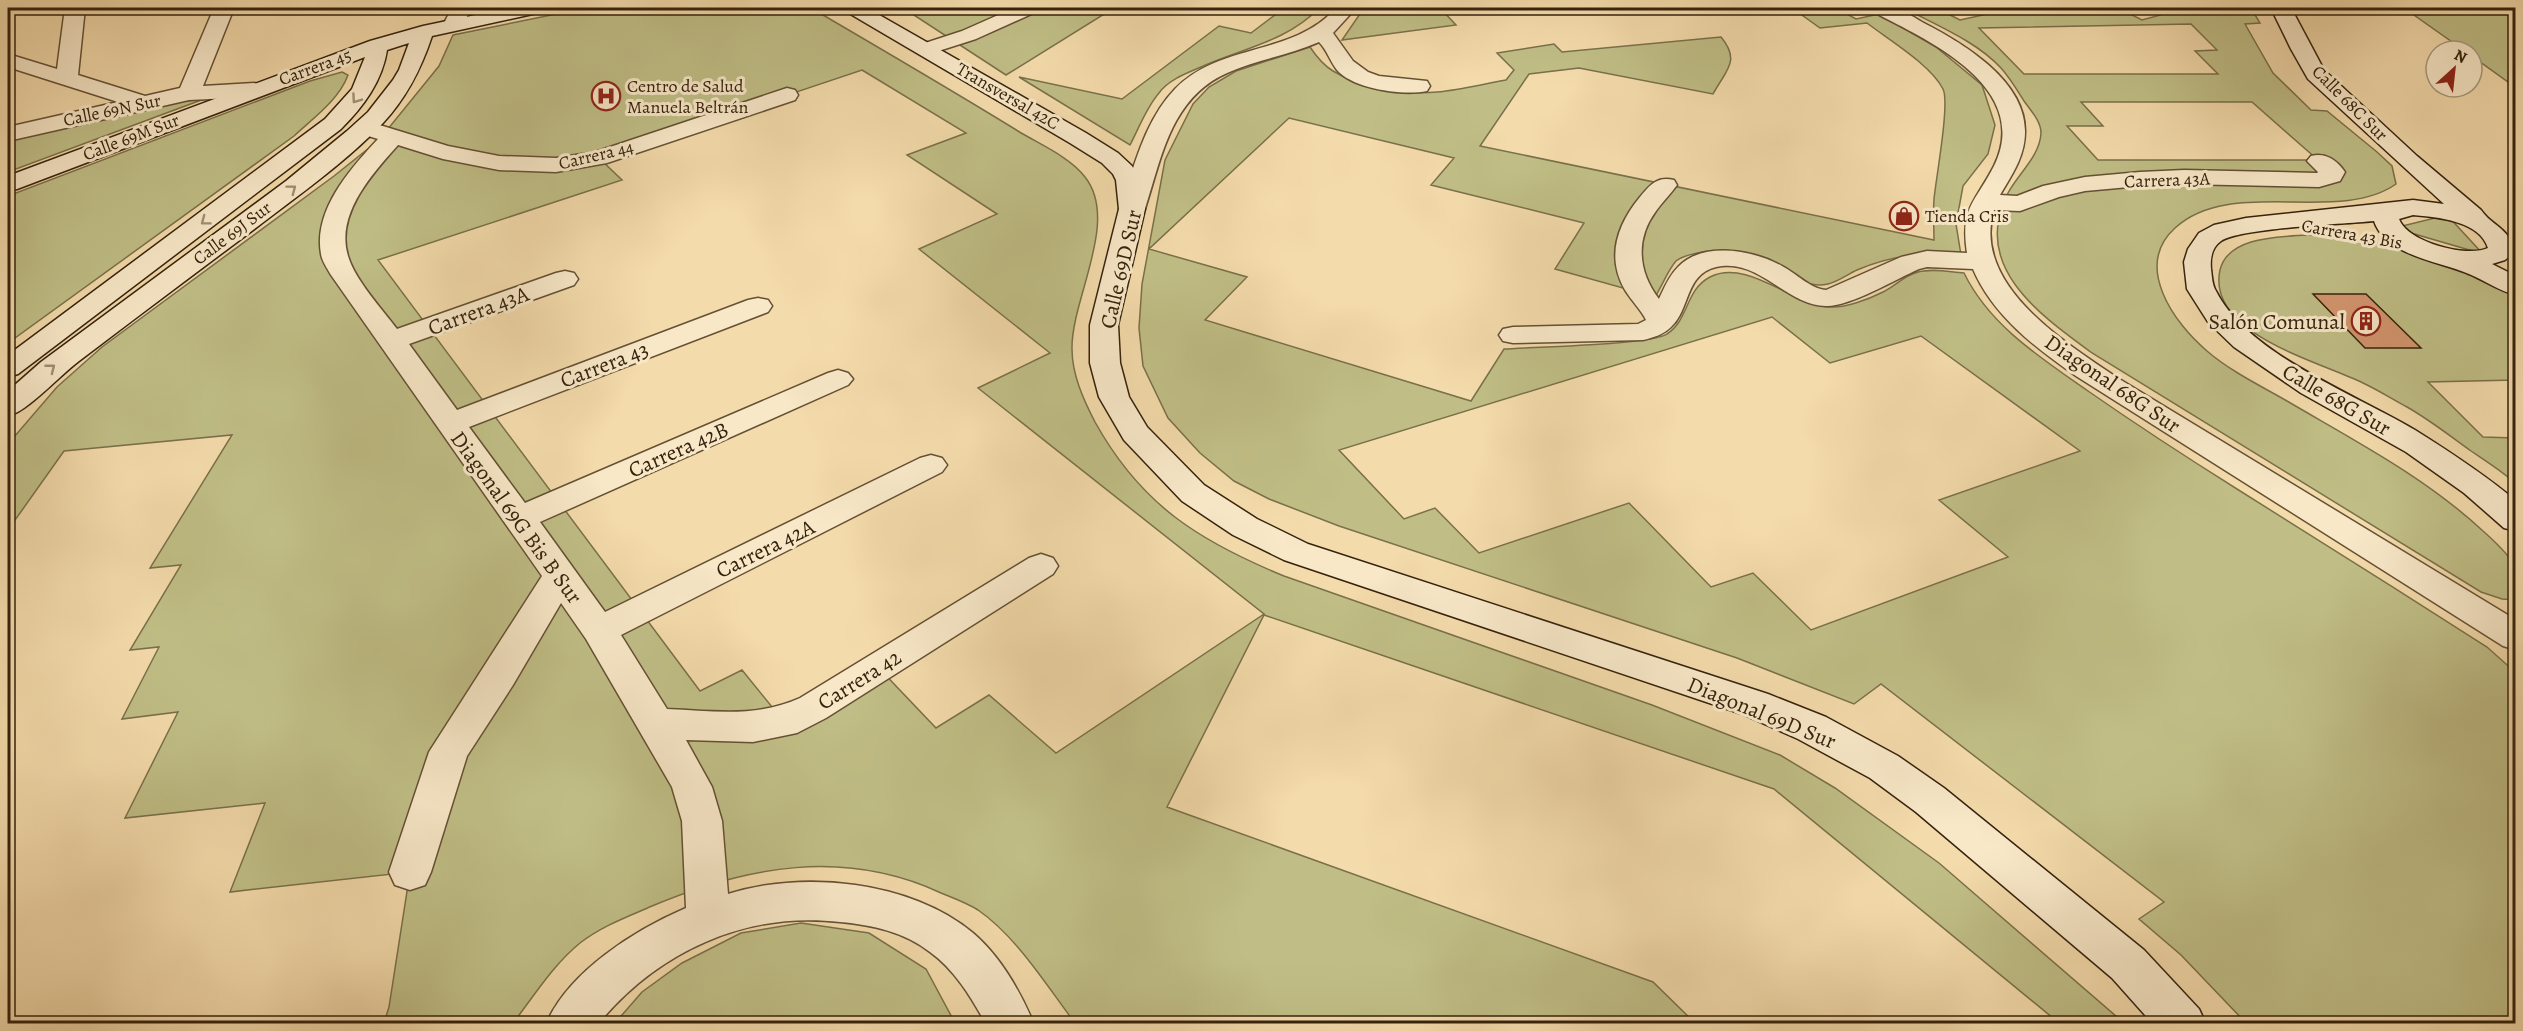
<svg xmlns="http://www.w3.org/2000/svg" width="2523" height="1031" viewBox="0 0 2523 1031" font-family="Alegreya,serif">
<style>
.green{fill:#c0be86;stroke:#7a704a;stroke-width:1.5;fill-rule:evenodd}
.building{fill:#d4966f;stroke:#35220d;stroke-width:1.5}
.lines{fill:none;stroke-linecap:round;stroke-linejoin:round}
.street-casing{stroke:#655034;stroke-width:3}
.secondary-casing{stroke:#35220d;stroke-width:3}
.street{fill:#f8e8c8;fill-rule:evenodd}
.secondary{fill:#f8e8c8;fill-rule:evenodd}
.oneway{stroke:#a08f74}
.labels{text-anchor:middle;stroke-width:6;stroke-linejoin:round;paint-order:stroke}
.far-street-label{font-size:18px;fill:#35220d;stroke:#f8e8c8}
.far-poi-label{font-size:18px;fill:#35220d;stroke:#f8e8c8;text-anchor:start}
.street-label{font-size:22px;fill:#35220d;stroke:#f8e8c8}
.poi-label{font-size:22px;fill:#35220d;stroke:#f8e8c8;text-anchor:end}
</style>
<rect width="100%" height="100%" fill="#f4dbab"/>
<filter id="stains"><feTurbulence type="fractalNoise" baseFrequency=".00333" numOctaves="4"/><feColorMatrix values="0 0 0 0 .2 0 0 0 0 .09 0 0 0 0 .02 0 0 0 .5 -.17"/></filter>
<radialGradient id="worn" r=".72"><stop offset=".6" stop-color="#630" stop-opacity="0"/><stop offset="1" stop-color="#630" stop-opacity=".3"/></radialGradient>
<path class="green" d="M586,8H804L823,15C888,53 953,91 1018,131C1039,144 1070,157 1085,177C1120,221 1071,299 1072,349C1072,374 1083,399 1095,422C1141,505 1199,541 1284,576L1652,705L1780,755L1835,788L1939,863L2124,1023H2059L1774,789L1264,615L1167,807L1653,982L1695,1023H1075C1047,986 1017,937 978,910C967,903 953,898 941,893C844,848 747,866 652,906C627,917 602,926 580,943C553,965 534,996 513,1023H384L389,1007L410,872L230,892L265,803L125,818L178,712L122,719L159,647L130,650L181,565L150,568L232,435L64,451L8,530V444L57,387L102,347L334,176L379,140L439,66L453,35ZM862,70L966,133L907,155L997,214L919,249L1050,353L978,388L1264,614L1056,753L989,695L936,728L874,663L781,718L742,670L700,691L378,260L622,180L599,158Z
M903,8H1114L1006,75Z
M1267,8H1319C1288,41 1241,49 1201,67C1187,73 1168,80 1159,93C1146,108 1139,128 1130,145L1019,77L1122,99L1219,26L1251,33L1280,11Z
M1364,8H1440L1456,25L1342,40Z
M1792,8H1836L1856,19L1879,14L1936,47L1982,85L1995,125L1988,154L1963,186L1956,224L1961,255C1924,252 1892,255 1857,270C1848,274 1838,282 1828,284C1803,290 1782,268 1761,258C1743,250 1721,249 1702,252C1694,254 1683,255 1676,261C1668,270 1662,286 1655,297L1555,269L1584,223L1431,185L1454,158L1289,118L1149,249L1247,277L1205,320L1471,401L1504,349C1531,347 1651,345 1667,334C1689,320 1685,290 1710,277C1747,258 1793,305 1830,307C1846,308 1869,299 1883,292C1895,286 1905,275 1918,272C1933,268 1949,272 1964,273C1990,326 2041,358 2088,391C2137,425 2186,457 2237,489C2320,541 2404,594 2487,647L2515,672V1023H2246L2181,955L2139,919L2164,902L1881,684L1854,704L1737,658L1339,526L1269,499L1234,481L1200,453L1168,418L1143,366L1139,328L1142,284L1165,160L1193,104L1209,87L1236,71L1310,47C1316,56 1323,65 1333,71C1361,88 1405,95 1437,92C1460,90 1483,84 1506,80L1514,70L1497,53L1554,44L1562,52L1721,37C1741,61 1726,70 1713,94L1579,68L1529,74L1480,146L1934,240C1934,226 1933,212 1934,199C1936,178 1950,103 1943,89C1931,65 1889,40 1867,23L1820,28ZM1772,317L1830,363L1921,336L2080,451L1939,500L2008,557L1811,630L1753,573L1711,587L1629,503L1479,553L1435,508L1404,519L1339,450Z
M1904,8H1936L1960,20L2015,8H2118L2142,20L2186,8H2251L2260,23L2245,24L2273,73L2311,110L2327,111L2377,152L2392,166L2396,184C2338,225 2231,176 2175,228C2133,266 2174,323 2207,351C2230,371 2261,386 2287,401C2355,441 2425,477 2483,531C2492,539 2512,557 2515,568C2518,577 2515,591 2515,600L2502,599L2481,592L2092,353C2040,315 1970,266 2008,193C2018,174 2040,156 2041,133C2041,121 2031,111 2024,101C2017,90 2010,78 2001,68C1976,41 1936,25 1904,8ZM2191,24L2217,50L2195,51L2218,74H2024L1979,28ZM2081,102H2252L2318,160H2098L2067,126H2103Z
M2404,8H2515V87L2472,56V51H2465Z
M342,72L348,75C339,100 312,119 294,136L8,343V196L310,81Z
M204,99L8,172V140L168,103Z
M2447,215L2483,254L2394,228Z
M2307,235L2351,238L2400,248L2495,284L2515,298V380L2428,382L2483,437L2515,438V483C2502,471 2486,461 2471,451C2450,436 2430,420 2407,407C2392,399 2378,390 2363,383C2321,362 2206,334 2220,270C2228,236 2280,237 2307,235Z
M801,923L869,933L926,969L955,1023H615L642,992L682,963L741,933Z"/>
<path class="building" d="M2313,294H2366L2421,348H2365Z"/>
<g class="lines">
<g class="street-casing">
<path id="street" d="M65,8H85L78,75L145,96L180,88L214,8H234L203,86L254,83L262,85L265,90L262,95L254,97L189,100L8,141V127L118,102L8,67V54L57,69Z
M452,8H472L460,29H446L443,25Z
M1014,8H1039L1036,12L976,39L926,55L919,53L916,49L919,45L962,31Z
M1336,8H1356L1333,33L1353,61L1368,72L1379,76L1427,81L1430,86L1427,91C1404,96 1353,89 1337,70C1330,61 1327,50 1319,42C1289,55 1257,60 1227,73C1171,98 1162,156 1145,209L1141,214L1132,217L1123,214L1119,209C1134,169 1144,121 1175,89C1219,43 1294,56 1336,8Z
M1870,8C1877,7 1886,6 1893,8C1903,9 1913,17 1922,22C1961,42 2026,80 2025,132C2025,156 2012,175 2000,195L2017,196L2043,186L2085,177L2140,172L2184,170L2317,173L2318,172L2307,161L2311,156C2325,152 2337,160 2345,172L2340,181L2319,187L2184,184L2140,186L2085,191L2059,197L2020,211L1994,210C1971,284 2064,342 2116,377L2516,620V650L2503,646L2076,376C2036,348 1993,316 1973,269L1927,267L1919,269C1896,279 1849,307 1826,306C1785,305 1759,257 1716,267C1685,274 1690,310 1671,327C1664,334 1653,338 1643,340L1513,343L1503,341L1499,335L1503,329L1513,327L1638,324L1646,320C1642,311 1631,300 1625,290C1606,257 1617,225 1640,197C1650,185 1657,176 1674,180L1677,185C1671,194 1662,202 1656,211C1635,239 1638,272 1659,299C1664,288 1669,276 1678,267C1702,241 1754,250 1782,266C1796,273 1809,288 1826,290L1901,257L1927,251L1967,253C1960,207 1975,203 1994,166C2033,87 1928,40 1873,12Z
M787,88L795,90L798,95L795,100L607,163L556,172L499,170L443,159L398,145C373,173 335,214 348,256C355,280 382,309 397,329L556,273L565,271L574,273L578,279L574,285L409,344L457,410L748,300L758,298L768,300L772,306L768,312L469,427L525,503L828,373L838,370L848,373L853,379L848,385L540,522L605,612L920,458L931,455L942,458L947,465L942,472L621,635L667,709C715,711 755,718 800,698L1029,558L1041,554L1053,558L1058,566L1053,574L826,718L797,733L753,742L686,740L712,787L722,821L728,894C802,870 912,881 973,933C1000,956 1020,991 1034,1024H986C971,997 955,970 930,952C904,932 873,925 840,922C746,911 658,951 598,1024H546C569,971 635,930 686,908L682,821L672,787L586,639L561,603L513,685L467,756L431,872L425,885L410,890L395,885L389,872L429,752L542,576L331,275C327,268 322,261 321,254C313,210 351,168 378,139L365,135L362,130L365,125L373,123L448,146L499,156L556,158L595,152Z"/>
</g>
<g class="secondary-casing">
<path id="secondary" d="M509,8H545L542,12L432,36C421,69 407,97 383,123C346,162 300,194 257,227C197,272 138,316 79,361C60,375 27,412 8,416V391L41,362L286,181L347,131L368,112L393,80L399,70L409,43L387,50C382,82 363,107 341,129L18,374L8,377V355L325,119L352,89L365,57L17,189L8,191V176L370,41L423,26Z
M844,8H867L1086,133L1118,153L1132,166L1140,180L1145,209L1118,325L1120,363L1129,397L1147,427L1204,485L1257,519L1308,544L1768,694L1826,717L1898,756L1944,788L2144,950L2199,1009L2206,1024H2153L2112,978L1916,812L1870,778L1798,739L1742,714L1284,560L1233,535L1182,501L1124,440L1099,397L1090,363V325L1119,209L1116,180L1113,174L1102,163L1070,143L847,12Z
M2271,8H2291L2324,70L2417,156L2481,210C2492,226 2508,227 2515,251L2505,260L2492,264L2516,276V295C2499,291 2484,280 2469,274C2439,261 2386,256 2374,221C2345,224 2239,228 2221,241C2212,247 2210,259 2211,269C2212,276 2212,285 2216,291C2247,354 2357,395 2415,430C2450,452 2484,474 2516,501V531L2504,528L2464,493L2406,452L2301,393L2234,347L2208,322L2187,289L2184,262L2188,249L2199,233L2214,225L2246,218L2413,200L2444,204L2308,79L2291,49ZM2413,215C2437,217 2480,221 2488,248C2467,258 2407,242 2399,219Z"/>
</g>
<use href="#street" class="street"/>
<use href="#secondary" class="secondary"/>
</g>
<defs><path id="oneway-chevron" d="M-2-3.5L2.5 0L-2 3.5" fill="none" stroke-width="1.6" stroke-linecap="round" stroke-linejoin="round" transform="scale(1.5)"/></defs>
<g class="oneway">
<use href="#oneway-chevron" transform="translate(356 99) rotate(125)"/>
<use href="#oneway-chevron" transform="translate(292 189) rotate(-37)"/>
<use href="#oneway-chevron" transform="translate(205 221) rotate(143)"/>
<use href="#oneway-chevron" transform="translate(51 368) rotate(-38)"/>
</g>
<defs>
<g id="hospital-ring" transform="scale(1.5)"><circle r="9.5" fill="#f8e8c8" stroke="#8f2418" stroke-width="1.5"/><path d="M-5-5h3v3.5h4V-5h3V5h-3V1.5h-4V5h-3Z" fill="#8f2418"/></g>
<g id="shop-ring" transform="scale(1.5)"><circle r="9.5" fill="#f8e8c8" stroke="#8f2418" stroke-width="1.5"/><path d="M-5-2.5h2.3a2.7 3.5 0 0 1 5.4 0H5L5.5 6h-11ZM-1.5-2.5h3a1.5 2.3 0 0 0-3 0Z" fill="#8f2418"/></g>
<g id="building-ring" transform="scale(1.5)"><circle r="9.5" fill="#f8e8c8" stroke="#8f2418" stroke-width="1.5"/><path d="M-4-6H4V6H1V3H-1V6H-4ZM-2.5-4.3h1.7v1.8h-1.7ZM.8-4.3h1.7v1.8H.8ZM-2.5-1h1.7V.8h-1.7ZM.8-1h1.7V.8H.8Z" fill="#8f2418"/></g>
</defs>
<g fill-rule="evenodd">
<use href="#hospital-ring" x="606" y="96"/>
<use href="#shop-ring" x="1904" y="216"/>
<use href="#building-ring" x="2366" y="321"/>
</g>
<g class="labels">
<g class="far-street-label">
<text transform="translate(315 67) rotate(-20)" y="6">Carrera 45</text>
<text transform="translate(1008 96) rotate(30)" y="6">Transversal 42C</text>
<text transform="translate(2350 103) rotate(45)" y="6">Calle 68C Sur</text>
<text transform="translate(112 110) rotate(-12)" y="6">Calle 69N Sur</text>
<text transform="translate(131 137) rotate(-21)" y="6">Calle 69M Sur</text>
<text transform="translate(596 155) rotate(-13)" y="6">Carrera 44</text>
<text transform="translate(2167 180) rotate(-2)" y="6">Carrera 43A</text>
<text transform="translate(232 233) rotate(-37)" y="6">Calle 69J Sur</text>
<text transform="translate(2352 234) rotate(10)" y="6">Carrera 43 Bis</text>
</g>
<g class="far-poi-label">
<text x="627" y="92">Centro de Salud<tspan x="627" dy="21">Manuela Beltrán</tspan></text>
<text x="1925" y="222">Tienda Cris</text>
</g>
<g class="street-label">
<text transform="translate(1120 269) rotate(-77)" y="8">Calle 69D Sur</text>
<text transform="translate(478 310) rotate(-20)" y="8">Carrera 43A</text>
<text transform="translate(604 364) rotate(-21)" y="8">Carrera 43</text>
<text transform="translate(2113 383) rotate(34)" y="8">Diagonal 68G Sur</text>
<text transform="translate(2337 399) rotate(30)" y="8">Calle 68G Sur</text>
<text transform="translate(678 449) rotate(-24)" y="8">Carrera 42B</text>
<text transform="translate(517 517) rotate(54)" y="8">Diagonal 69G Bis B Sur</text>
<text transform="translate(765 548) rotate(-26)" y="8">Carrera 42A</text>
<text transform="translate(859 679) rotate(-32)" y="8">Carrera 42</text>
<text transform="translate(1762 712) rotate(22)" y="8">Diagonal 69D Sur</text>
</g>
<g class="poi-label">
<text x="2345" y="329">Salón Comunal</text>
</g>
</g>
<rect width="2523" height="1031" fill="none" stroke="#f4dbab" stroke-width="30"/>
<rect x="9" y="9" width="2505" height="1013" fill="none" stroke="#35220d" stroke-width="3"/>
<rect x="15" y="15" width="2493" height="1001" fill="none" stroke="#35220d" stroke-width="1.5"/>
<g transform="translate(2454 69) rotate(27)"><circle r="28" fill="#f8e8c8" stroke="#aa997d" stroke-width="1.5"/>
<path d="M0-4.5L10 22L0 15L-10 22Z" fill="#8f2418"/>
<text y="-9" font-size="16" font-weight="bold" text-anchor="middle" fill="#35220d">N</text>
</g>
<rect width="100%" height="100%" filter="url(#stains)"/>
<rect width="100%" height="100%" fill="url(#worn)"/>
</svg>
